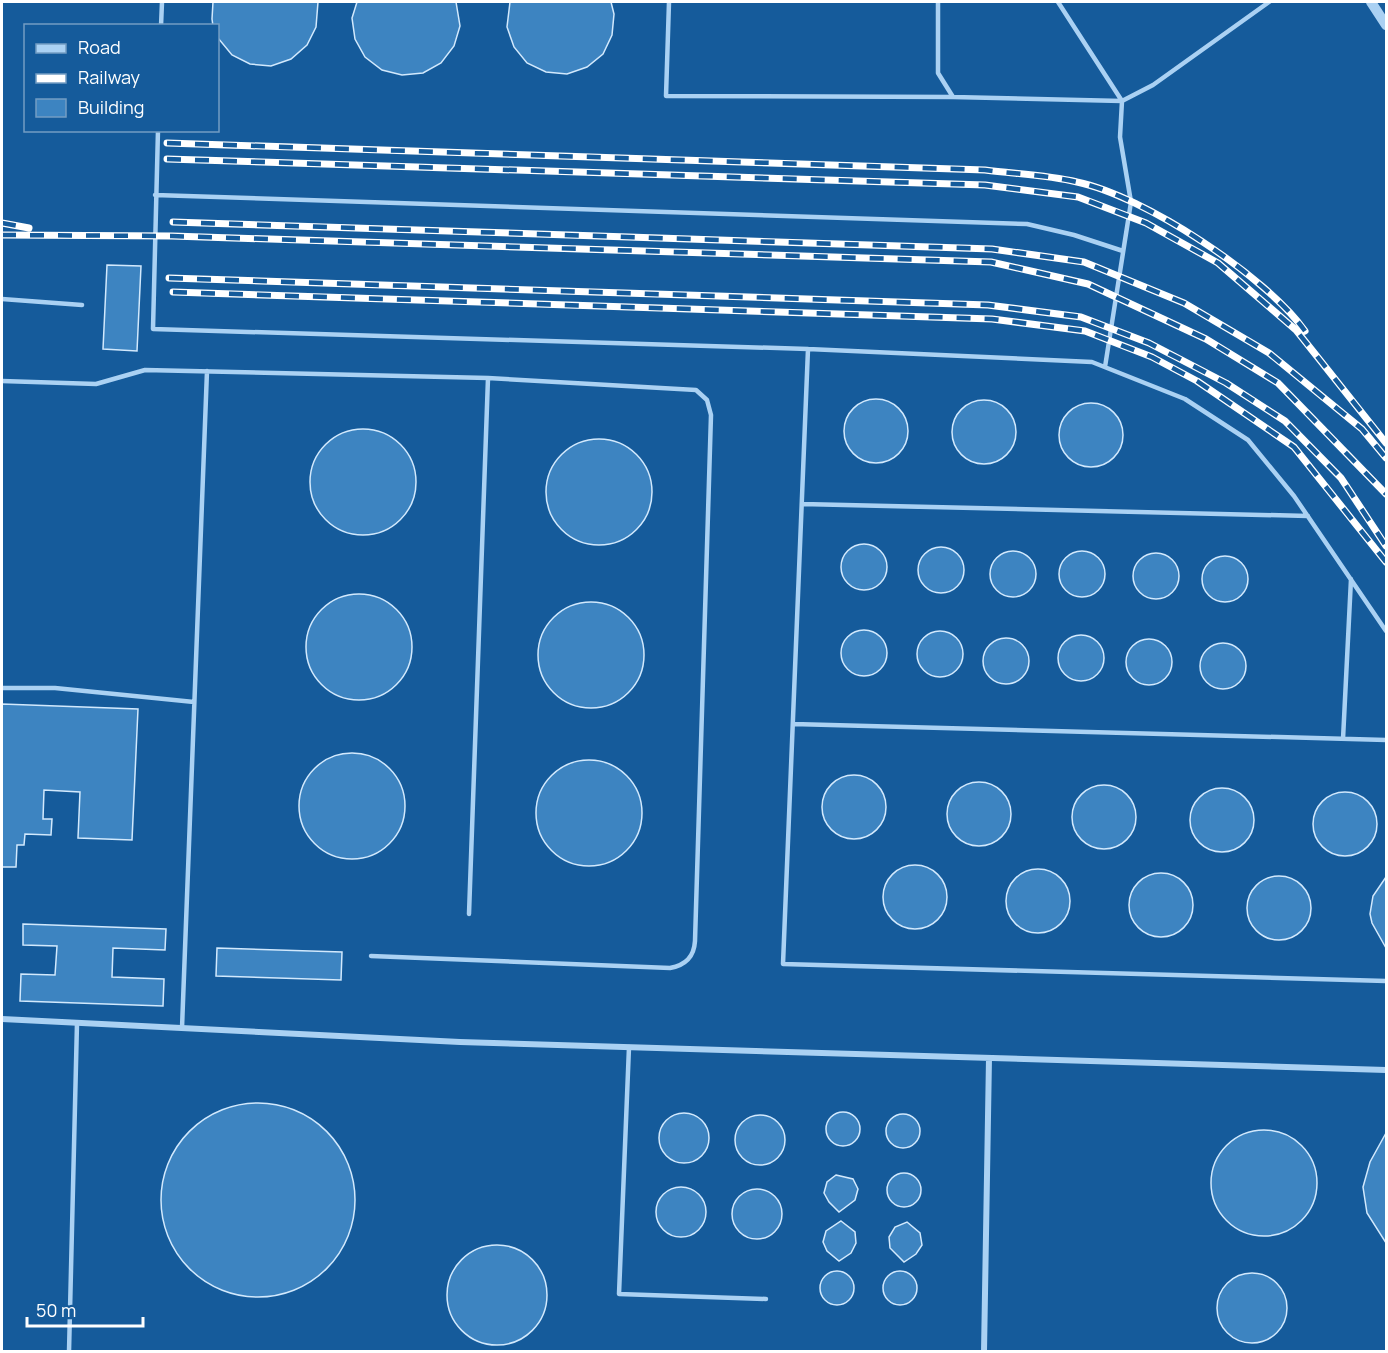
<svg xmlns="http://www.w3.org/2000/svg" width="1388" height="1353" viewBox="0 0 1388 1353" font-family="Manrope,sans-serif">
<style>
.building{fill:#3d84c1;stroke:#d2e9fd;stroke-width:1.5}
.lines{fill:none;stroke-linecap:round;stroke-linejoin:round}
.service{stroke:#aad1f3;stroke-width:4.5}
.minor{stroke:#aad1f3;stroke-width:6}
.tertiary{stroke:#aad1f3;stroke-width:10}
.rail-casing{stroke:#fff;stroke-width:7}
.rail{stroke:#155b9b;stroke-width:4.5;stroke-dasharray:14;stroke-linecap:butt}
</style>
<rect width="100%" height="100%" fill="#155b9b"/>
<path class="building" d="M213,2H318L316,27L307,45L291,59L271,66L250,64L232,55L218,38V26H213L212,19Z
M357,2H456L460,26L454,46L441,63L423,73L402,75L382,70L365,57L355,39L352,18Z
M510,2H611L614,14L612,35L603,54L587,67L567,74L546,72L527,63L514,47L507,27Z
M107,265L141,266L137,351L103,349Z
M844 431a32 32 0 1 1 64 0a32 32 0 1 1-64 0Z
M952 432a32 32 0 1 1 64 0a32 32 0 1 1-64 0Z
M1059 435a32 32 0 1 1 64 0a32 32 0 1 1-64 0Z
M310 482a53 53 0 1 1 106 0a53 53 0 1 1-106 0Z
M546 492a53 53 0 1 1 106 0a53 53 0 1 1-106 0Z
M841 567a23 23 0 1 1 46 0a23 23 0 1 1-46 0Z
M918 570a23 23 0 1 1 46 0a23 23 0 1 1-46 0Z
M1059 574a23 23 0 1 1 46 0a23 23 0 1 1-46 0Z
M990 574a23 23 0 1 1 46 0a23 23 0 1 1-46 0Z
M1133 576a23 23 0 1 1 46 0a23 23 0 1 1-46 0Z
M1202 579a23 23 0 1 1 46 0a23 23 0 1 1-46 0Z
M306 647a53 53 0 1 1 106 0a53 53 0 1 1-106 0Z
M538 655a53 53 0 1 1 106 0a53 53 0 1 1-106 0Z
M841 653a23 23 0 1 1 46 0a23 23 0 1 1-46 0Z
M917 654a23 23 0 1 1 46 0a23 23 0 1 1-46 0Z
M1058 658a23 23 0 1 1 46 0a23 23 0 1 1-46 0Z
M983 661a23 23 0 1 1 46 0a23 23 0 1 1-46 0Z
M1126 662a23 23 0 1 1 46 0a23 23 0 1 1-46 0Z
M1200 666a23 23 0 1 1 46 0a23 23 0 1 1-46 0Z
M2,704L138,709L132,840L78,838L80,792L44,790L43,819H52L51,835L25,834L24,845H17L16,867H2Z
M299 806a53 53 0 1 1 106 0a53 53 0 1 1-106 0Z
M536 813a53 53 0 1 1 106 0a53 53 0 1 1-106 0Z
M822 807a32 32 0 1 1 64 0a32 32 0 1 1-64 0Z
M947 814a32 32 0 1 1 64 0a32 32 0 1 1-64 0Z
M1072 817a32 32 0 1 1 64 0a32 32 0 1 1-64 0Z
M1190 820a32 32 0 1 1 64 0a32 32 0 1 1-64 0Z
M1313 824a32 32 0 1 1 64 0a32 32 0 1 1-64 0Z
M883 897a32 32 0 1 1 64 0a32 32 0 1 1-64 0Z
M1006 901a32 32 0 1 1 64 0a32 32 0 1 1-64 0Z
M1129 905a32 32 0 1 1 64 0a32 32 0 1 1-64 0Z
M1247 908a32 32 0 1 1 64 0a32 32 0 1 1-64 0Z
M1386,877V948L1372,923L1370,914L1373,896Z
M23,924L166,929L165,950L113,948L112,977L164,979L163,1006L20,1001L21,974L55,975L57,946L23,945Z
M217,948L342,952L341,980L216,976Z
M161 1200a97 97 0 1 1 194 0a97 97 0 1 1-194 0Z
M826 1129a17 17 0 1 1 34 0a17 17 0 1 1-34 0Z
M659 1138a25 25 0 1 1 50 0a25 25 0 1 1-50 0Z
M886 1131a17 17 0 1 1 34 0a17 17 0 1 1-34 0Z
M735 1140a25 25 0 1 1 50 0a25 25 0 1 1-50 0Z
M1211 1183a53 53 0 1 1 106 0a53 53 0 1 1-106 0Z
M1386,1133V1243L1367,1213L1363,1187L1370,1162Z
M887 1190a17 17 0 1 1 34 0a17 17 0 1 1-34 0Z
M836,1175L853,1179L858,1189L855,1200L839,1212L829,1202L824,1193L827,1182Z
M656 1212a25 25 0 1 1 50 0a25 25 0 1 1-50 0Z
M732 1214a25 25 0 1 1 50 0a25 25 0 1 1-50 0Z
M841,1221L855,1232L856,1243L851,1253L839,1261L827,1251L823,1242L826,1231Z
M907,1222L920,1233L922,1245L916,1254L904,1262L890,1248L889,1237L895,1227Z
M447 1295a50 50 0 1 1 100 0a50 50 0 1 1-100 0Z
M883 1288a17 17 0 1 1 34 0a17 17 0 1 1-34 0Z
M820 1288a17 17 0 1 1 34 0a17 17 0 1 1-34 0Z
M1217 1308a35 35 0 1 1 70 0a35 35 0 1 1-70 0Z"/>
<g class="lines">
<path class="service" d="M669,2L666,96L953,97L1122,101L1153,85L1269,2
M938,2V73L953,97
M1058,2L1122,101L1120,137L1131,202L1105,367
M161,26L162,2
M158,130L153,329L808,349L1092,362L1185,399L1248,440L1294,496L1386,631
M155,195L1027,224L1074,235L1123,251
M2,299L82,305
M808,349L783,964L1386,981
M2,381L96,384L145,370L488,378
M802,504L1308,516
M2,688H55L194,702
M793,724L1386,740
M1343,739L1351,579
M371,956L670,968C686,965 694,957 695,941L711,415L707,400L696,390L488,378L469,914
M182,1028L207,371
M629,1047L619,1294L766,1299
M69,1352L77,1023"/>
<path class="minor" d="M2,1019L460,1042L1386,1070
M984,1352L989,1058"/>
<path class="tertiary" d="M1371,2L1386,25"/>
<g class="rail-casing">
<path id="rail" d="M167,143L985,170C1016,174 1047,175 1077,182C1144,196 1266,276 1305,331
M167,159L985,185L1078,197L1146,223L1218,263L1296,330L1386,443
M173,222L992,249L1084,262L1184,303L1269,353L1362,429L1386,458
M2,223L29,228
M2,235L172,236L991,262L1088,284L1206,339L1278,383L1386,494
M169,278L988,305L1081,317L1149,343L1226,383L1285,421L1341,478L1386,546
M173,292L992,319L1085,331L1152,357L1197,381L1294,447L1386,562"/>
</g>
<use href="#rail" class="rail"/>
</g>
<rect width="1388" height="1353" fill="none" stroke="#ffffff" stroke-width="6"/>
<rect x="24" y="24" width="195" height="108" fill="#155b9b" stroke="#739dc3" stroke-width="1.5"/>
<rect x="36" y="44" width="30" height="9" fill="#aad1f3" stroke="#739dc3" stroke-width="1.5"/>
<text x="78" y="54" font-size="18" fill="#ffffff">Road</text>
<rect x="36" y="74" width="30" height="9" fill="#ffffff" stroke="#739dc3" stroke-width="1.5"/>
<text x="78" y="84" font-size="18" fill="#ffffff">Railway</text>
<rect x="36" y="99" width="30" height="18" fill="#3d84c1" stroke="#739dc3" stroke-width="1.5"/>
<text x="78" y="114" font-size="18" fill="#ffffff">Building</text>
<path d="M27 1317v9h116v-9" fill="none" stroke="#ffffff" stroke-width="3"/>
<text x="36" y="1317" font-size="18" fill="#ffffff" stroke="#155b9b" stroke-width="4.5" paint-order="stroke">50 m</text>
</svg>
